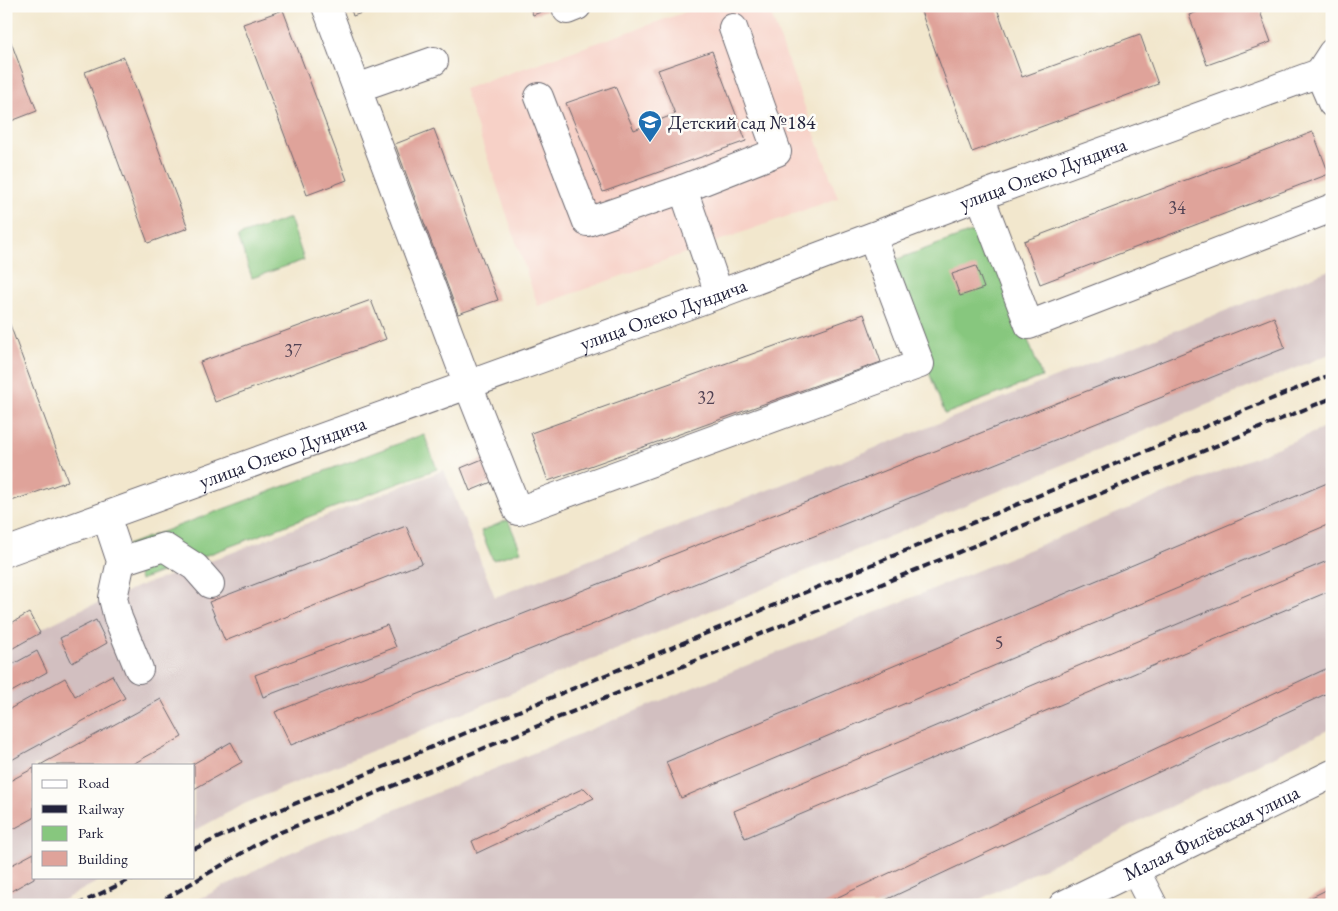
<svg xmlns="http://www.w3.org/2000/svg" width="1338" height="911" viewBox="0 0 1338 911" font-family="'EB Garamond',serif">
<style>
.built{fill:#f7d1c7}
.industrial{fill:#d2bfc0}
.green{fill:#87c77e;stroke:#54745c}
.building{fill:#dfa39a}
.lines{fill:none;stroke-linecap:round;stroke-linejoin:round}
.minor-casing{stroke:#6b676e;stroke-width:30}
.minor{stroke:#fff;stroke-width:28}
.rail{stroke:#22223b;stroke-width:4;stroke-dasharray:8 4;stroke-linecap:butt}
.labels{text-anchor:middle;stroke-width:5;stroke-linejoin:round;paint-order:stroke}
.number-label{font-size:18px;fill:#514253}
.poi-label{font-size:20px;fill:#22223b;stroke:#fdfcf7;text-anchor:start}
.street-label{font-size:20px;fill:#22223b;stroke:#fdfcf7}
</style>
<rect width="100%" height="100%" fill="#fdfcf7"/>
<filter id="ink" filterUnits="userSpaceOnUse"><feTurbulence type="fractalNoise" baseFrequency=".02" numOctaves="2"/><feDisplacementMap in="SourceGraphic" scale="10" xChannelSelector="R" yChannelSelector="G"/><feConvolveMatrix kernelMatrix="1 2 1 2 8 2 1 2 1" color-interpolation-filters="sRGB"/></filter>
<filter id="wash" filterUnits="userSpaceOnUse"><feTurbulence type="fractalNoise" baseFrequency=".0096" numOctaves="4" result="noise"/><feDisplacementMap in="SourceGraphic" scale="20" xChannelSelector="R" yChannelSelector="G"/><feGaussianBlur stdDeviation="1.12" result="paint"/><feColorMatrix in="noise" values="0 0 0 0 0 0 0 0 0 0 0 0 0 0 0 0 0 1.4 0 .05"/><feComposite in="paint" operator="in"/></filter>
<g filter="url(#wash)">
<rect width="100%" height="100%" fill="#f2e7cd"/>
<path class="built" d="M703,6H768L838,198L538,306L464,89Z"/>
<path class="industrial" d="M1332,269V353L244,804L194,831V765H34V877H106L54,905H6V646L84,608L113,598L139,586L195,567L444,470L495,597Z
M1332,425V728L968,905H188L282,856Z"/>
<path class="green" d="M290,218L304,260L252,278L238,236Z
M985,227L1042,377L945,414L887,263Z
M424,434L437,469L140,580L127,545Z
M508,520L521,551L493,560L481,531Z"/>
<g id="blocks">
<path class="building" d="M350,6H379V7L353,16Z
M529,6H556L533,15Z
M919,6H996L1022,77L1140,34L1158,84L972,152Z
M1206,6H1258L1271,42L1207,65L1189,15L1207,8Z
M283,10L347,180L307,195L243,24Z
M6,29L37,111L6,123Z
M712,51L746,141L603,192L566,103L615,86L634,130L675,114L658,70Z
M124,57L188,228L148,243L85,72Z
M434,129L498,300L458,314L395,144Z
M1313,132L1329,174L1040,284L1024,241Z
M976,266L984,288L960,296L952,274Z
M371,300L386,339L215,402L200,362Z
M864,314L881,362L548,481L531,433Z
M1274,317L1285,348L291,745L275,712Z
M9,322L68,481L6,503V323Z
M485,458L494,481L470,491L461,468Z
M1332,481V523L681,798L666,762Z
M406,526L422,563L225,641L209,602Z
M1332,559V590L745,838L734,811Z
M29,613L40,633L6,652V626Z
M96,620L107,643L72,663L60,638Z
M387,625L396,647L263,697L255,675Z
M37,651L47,672L6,695V668Z
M1332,666V691L875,905H821Z
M112,675L125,698L6,763V711L65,678L75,696Z
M161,699L182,737L131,765H40Z
M231,742L242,762L194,789V765H191Z
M34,768V818L6,833V783Z
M584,788L594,798L477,853L472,841Z
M34,853V878L6,894V868Z
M1332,887V905H1296Z"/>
</g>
</g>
<g filter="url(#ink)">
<use href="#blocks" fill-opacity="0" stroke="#6b676e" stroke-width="1"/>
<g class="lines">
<g class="minor-casing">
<g id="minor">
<path d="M326,6L468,385L518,511L920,364L872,237"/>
<path d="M567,10L577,6"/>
<path d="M1319,73L1332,103"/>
<path d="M1319,73L1332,53"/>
<path d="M357,88L434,61"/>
<path d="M539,97L587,222L683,189L777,152L733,28"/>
<path d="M683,189L719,294"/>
<path d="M980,196L1029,325L1332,208"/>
<path d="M106,516L121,561L113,598L118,618L139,669"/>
<path id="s1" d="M6,552L719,294L980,196L1319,73"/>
<path d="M121,561L164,547L195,567L210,584"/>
<path d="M1135,870L1153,905"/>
<path id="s2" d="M1063,905L1332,774"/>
</g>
</g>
<use href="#minor" class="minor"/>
<path class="rail" d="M194,849L258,819L1332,374
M77,905L135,877
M155,905L269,837L1332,398"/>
</g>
</g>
<defs>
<g id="school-pin" transform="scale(1.25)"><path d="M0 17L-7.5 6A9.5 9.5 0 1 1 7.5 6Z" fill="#1f6fb2" stroke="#fdfcf7"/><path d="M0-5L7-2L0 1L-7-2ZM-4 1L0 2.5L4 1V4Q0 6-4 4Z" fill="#fff"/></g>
</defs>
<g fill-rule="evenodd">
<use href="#school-pin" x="650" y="122"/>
</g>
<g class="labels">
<g class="number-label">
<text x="1177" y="214">34</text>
<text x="293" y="357">37</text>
<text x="706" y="404">32</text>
<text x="999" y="649">5</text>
</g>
<g class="poi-label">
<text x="668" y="129">Детский сад №184</text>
</g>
<g class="street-label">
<text dy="7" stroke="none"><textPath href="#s1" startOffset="1104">улица Олеко Дундича</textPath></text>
<text dy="7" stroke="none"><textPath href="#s1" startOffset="699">улица Олеко Дундича</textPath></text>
<text dy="7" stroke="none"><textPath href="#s1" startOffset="294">улица Олеко Дундича</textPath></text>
<text dy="7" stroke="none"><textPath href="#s2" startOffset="165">Малая Филёвская улица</textPath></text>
</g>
</g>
<rect width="1338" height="911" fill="none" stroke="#fdfcf7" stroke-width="25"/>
<rect x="32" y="764" width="162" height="115" fill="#fdfcf7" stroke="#a5a5ac"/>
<rect x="42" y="780" width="25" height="8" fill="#ffffff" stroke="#a5a5ac"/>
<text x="78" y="788" font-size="15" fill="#22223b">Road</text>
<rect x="42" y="805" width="25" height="8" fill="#22223b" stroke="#a5a5ac"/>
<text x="78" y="814" font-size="15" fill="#22223b">Railway</text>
<rect x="42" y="826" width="25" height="15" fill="#87c77e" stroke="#a5a5ac"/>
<text x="78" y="838" font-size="15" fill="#22223b">Park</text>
<rect x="42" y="851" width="25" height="15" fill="#dfa39a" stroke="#a5a5ac"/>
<text x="78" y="864" font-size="15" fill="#22223b">Building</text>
</svg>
